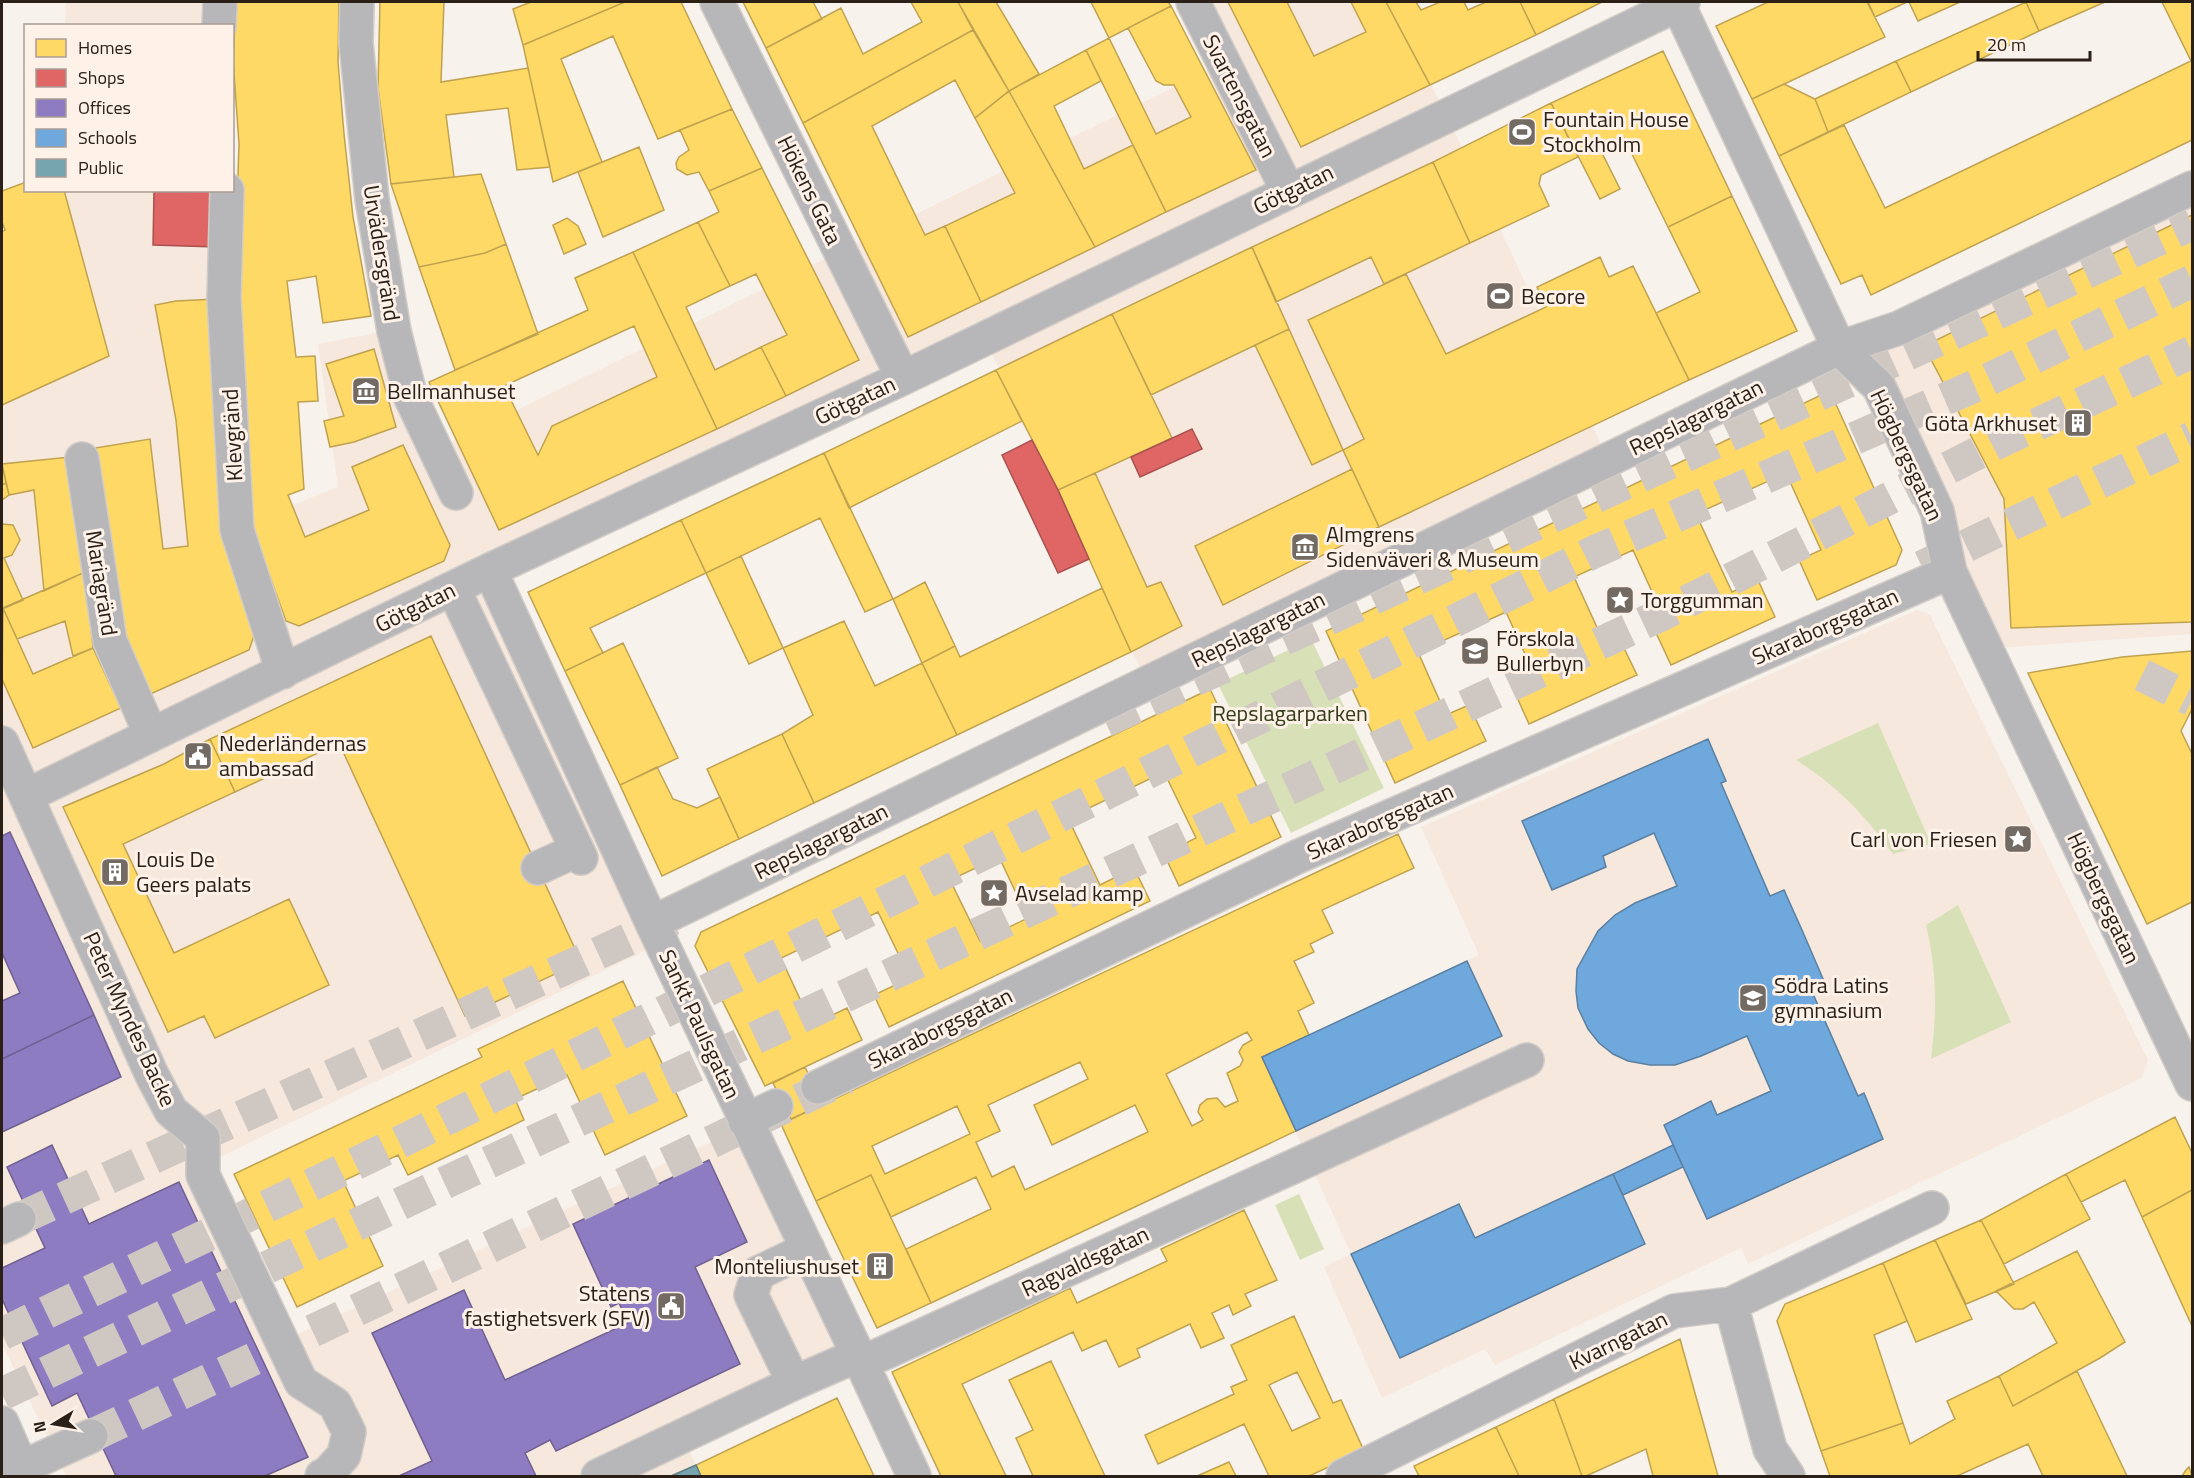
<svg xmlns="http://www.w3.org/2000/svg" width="2194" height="1478" viewBox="0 0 2194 1478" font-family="'Titillium Web',sans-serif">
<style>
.built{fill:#f7e8dd}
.green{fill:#d8e0b7}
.homes{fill:#ffd966;stroke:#bfa24f;stroke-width:1.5;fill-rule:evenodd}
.shops{fill:#e06666;stroke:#a9514f;stroke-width:1.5}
.offices{fill:#8e7cc3;stroke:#706090;stroke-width:1.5}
.schools{fill:#6fa8dc;stroke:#5a7fa1;stroke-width:1.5}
.public{fill:#76a5af;stroke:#5f7d82;stroke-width:1.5}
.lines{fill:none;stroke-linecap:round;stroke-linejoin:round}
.minor-tunnel{stroke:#cfc8c2;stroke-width:33;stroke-dasharray:33 16;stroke-linecap:butt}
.highway-tunnel{stroke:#cfc8c2;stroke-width:33;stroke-dasharray:33 16;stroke-linecap:butt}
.minor-casing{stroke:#d2ccc7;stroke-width:36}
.minor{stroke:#b7b6b9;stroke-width:33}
.labels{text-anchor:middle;stroke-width:6;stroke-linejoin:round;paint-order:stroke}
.street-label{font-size:22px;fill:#2a2018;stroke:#fdf1e8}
.poi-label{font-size:22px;fill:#2a2018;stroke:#fdf1e8;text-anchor:start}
.park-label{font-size:22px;fill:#333b18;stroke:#fdf1e8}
</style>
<rect width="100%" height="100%" fill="#f8f2ed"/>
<path class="built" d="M66,2H223V25L65,26Z
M1203,2H1389L1448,118L1607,457L1146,680L989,348L492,571L663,942L212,1161L294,1336L747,1125L862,1352L683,1436L696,1465L671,1476H66L2,1344V232L5,230L2,222V191L25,182L26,190L232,191L240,526L338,487L318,344L392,330L432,452L1231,59Z
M2192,174V634L1985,649L1877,391L1835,347Z
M1917,610L1930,615L2148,1060L2142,1078L1748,1264L1741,1248L1495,1365L1485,1349L1382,1398L1324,1267L1351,1254L1262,1057L1479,955L1421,827Z"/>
<path class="green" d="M1311,639L1384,788L1291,833L1218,684Z
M1878,723L1931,844L1893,854C1866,816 1836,785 1796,760Z
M1958,905L2011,1022L1931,1059C1937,1012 1937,971 1926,925Z
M1299,1194L1324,1249L1300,1260L1275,1205Z"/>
<path class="homes" d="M236,2H339L338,62L344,134L353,217L371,316L323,323L316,276L287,281L296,357L315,356L318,401L298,402L304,489L288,495L305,537L369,510L352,467L403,445L450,545L444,561L299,626L286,621L251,524L234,297L239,144L233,59Z
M380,2H444L441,82L528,68L550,167L517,170L508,108L446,115L454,177L391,184L378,88Z
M531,2H625L523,45L513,9Z
M625,2H681L732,109L658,139L613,36L561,59L602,162L553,182L523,45Z
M743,2H813L822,19L766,48Z
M911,2H958L973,30L803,123L766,48L841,8L863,54L922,22Z
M958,2H996L1039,74L1009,91Z
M1091,2H1168L1171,6L1109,38Z
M1228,2H1287L1314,56L1366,32L1351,2H1386L1430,85L1301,147Z
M1386,2H1416L1421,10L1440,2H1464L1468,10L1486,2H1520L1536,35L1430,85Z
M1520,2H1602L1536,35Z
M1768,2H1867L1885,37L1752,99L1716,26Z
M1868,2H1907L1875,17Z
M1909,2H1960L1918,21Z
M2026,2H2105L2039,31Z
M2026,2L2039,31L1911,92L1896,61Z
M2162,2H2192V140L1871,295L1862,275L1841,284L1779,156L1844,125L1885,208L2191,61Z
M1171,6L1256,170L1166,212L1086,50L1109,38L1156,134L1191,117L1174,85H1164L1156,81L1128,28Z
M973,30L1009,91L975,118L955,80L872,126L925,235L945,226L981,302L908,337L803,123Z
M1086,50L1101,81L1054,106L1084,169L1133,145L1166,212L1095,247L1009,91Z
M1663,51L1732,196L1668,227L1623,136L1599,147L1620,189L1600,199L1551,103Z
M1896,61L1911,92L1828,132L1815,99Z
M1784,84L1815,99L1828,132L1779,156L1752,99Z
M1009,91L1095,247L981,302L945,226L1015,193L975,118Z
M1551,103L1578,157L1541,175L1539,184L1549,206L1470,243L1433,162Z
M732,109L762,168L709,191L699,172L687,175L677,169L676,163L679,157L689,150L680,130Z
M639,147L664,210L603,237L578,172Z
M1433,162L1470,243L1384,284L1371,257L1276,302L1252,247Z
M762,168L859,360L786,396L761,347L787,335L756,274L730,286L698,222L719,212L709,191Z
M481,174L506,244L485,253L419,267L391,184Z
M26,182V190H64L109,356L2,405V232L5,230L2,222V191Z
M1732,196L1797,331L1689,380L1656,313L1700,292L1668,227Z
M2192,215V622L2011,628L2004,499L1924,346Z
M567,218L578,226L586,244L564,254L553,225Z
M698,222L730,286L686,307L715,370L761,347L786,396L717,429L633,252Z
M506,244L538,334L455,370L419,267L485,253Z
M1252,247L1289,329L1151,395L1112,314Z
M633,252L717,429L499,530L429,382L588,310L575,278ZM634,326L657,377L552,426L538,455L504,386Z
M1600,257L1609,277L1633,266L1689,380L1379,527L1343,450L1364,439L1308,320L1406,274L1446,354L1546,307L1537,287Z
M215,299L227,534L254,636L249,650L148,695L127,646L112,565L95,448L150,439L163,549L188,546L176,420L155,305L176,301Z
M1112,314L1172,438L1058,490L996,370Z
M1289,329L1343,450L1312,465L1255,345Z
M374,349L396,427L354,442L330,447L324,421L344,416L326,364Z
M996,370L1022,421L849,508L824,453Z
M1821,395L1834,400L1902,550L1896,565L1817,600L1799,560L1821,550L1786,473L1696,514L1732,592L1758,580L1775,617L1671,665L1651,622L1663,616L1633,550L1574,577L1606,647L1620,640L1637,675L1529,724L1511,684L1534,674L1506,612L1418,652L1446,715L1469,705L1486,741L1395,783L1326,631Z
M824,453L893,599L865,612L820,518L706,573L681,520Z
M70,457L85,572L44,591L34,490L9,495L2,464Z
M2,464L6,483L2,485Z
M1352,469L1379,527L1223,605L1195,546Z
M1095,473L1147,587L1161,582L1182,626L1131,652L1058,490Z
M6,483L9,495L2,500V485Z
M681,520L706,573L590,628L603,653L565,671L528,592Z
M2,524L13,525L20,540L12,555L4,558L23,600L2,609Z
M741,556L783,648L749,664L706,573Z
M85,572L93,648L73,656L65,621L17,639L3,608Z
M925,582L955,646L922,663L893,599Z
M1102,588L1131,652L957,735L922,663L955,646L960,657Z
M3,608L33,674L93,648L121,708L33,748L2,679Z
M844,621L875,686L922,663L957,735L814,803L782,734L813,715L783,648Z
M431,636L581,962L465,1016L339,743L235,792L210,739Z
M623,643L678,758L620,785L565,671Z
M2192,651V709L2181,731L2192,754V902L2147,924L2028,673L2122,657Z
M1210,689L1281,837L1179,886L1164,854L1196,838L1164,772L1068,818L1100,885L1134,868L1150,901L889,1027L874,995L910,978L878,912L781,958L812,1025L847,1008L862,1040L765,1086L695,946L701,932ZM999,857L1028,918L980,941L950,880Z
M782,734L814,803L739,839L707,769Z
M210,739L235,792L123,844L174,953L289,899L329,985L215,1038L204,1016L168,1032L63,807L164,764Z
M657,767L673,799L697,808L720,797L739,839L662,876L620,785Z
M1398,834L1414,868L1322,910L1333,933L1310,944L1314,952L1294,961L1314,1003L1298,1011L1309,1035L1262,1057L1296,1131L931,1303L906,1249L991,1209L976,1177L891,1217L871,1175L816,1201L781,1124ZM1247,1032L1252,1040L1243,1045L1239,1052L1243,1060L1240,1066L1227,1073L1238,1101L1225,1107L1217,1098L1207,1099L1200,1105L1198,1112L1203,1120L1192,1126L1166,1074ZM1080,1062L1088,1079L1034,1105L1052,1145L1135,1105L1148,1132L1025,1190L1014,1166L992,1177L976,1142L1000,1131L988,1105ZM957,1106L970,1134L885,1174L872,1146Z
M623,981L687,1116L605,1155L567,1075L515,1099L524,1120L408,1175L398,1155L343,1181L383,1266L297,1307L234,1174L482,1057L478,1049Z
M805,1067L823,1104L791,1119L773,1083Z
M2175,1117L2192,1153V1190L2142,1217L2125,1180L2081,1202L2066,1174Z
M2066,1174L2090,1219L2004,1264L1981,1220Z
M871,1175L931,1303L877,1328L816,1201Z
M2192,1190V1326L2142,1217Z
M1244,1210L1277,1280L1245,1294L1251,1306L1233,1315L1229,1305L1212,1313L1224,1338L1201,1348L1190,1324L1137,1349L1140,1357L1119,1367L1106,1340L1082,1351L1073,1332L962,1384L1006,1476H941L892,1372L1070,1288L1077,1303L1167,1261L1161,1249Z
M1981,1220L2014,1284L1966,1304L1935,1240Z
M1935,1240L1972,1319L1916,1342L1883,1263Z
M2077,1251L2125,1342L2100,1358L2013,1406L1999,1376L2057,1343L2034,1302L2023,1309H2014L1996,1291Z
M1883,1263L1907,1321L1874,1335L1903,1423L1821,1451L1777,1321L1785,1304Z
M1294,1316L1333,1403L1341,1400L1364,1451L1309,1476H1269L1244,1424L1158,1464L1145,1435L1234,1394L1231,1387L1247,1380L1231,1345ZM1297,1372L1320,1418L1292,1431L1269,1385Z
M1680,1339L1718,1476H1653L1646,1449L1586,1476H1582L1554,1399Z
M1051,1361L1105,1476H1033L1016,1438L1033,1430L1009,1380Z
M2077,1371L2127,1476H2043L2028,1444L1957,1476H1830L1821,1451L1903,1423L1910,1444L1955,1419L1947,1401L1999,1376L2013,1406Z
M837,1398L874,1476H701L696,1465Z
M1554,1399L1582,1476H1519L1496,1427Z
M1496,1427L1519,1476H1419L1414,1466Z
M1229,1462L1236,1476H1197Z
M2189,1467L2192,1476H2182L2186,1470Z"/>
<path class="shops" d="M191,190H217L216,247L153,245L154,192H191Z
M1192,429L1202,449L1140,477L1131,457Z
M1032,440L1058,490L1089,559L1058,573L1002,455Z"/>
<path class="offices" d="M10,832L94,1015L2,1059V1001L20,993L2,953V836Z
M94,1015L121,1077L2,1132V1059Z
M52,1145L89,1224L179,1182L308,1457L265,1476H116L77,1393L52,1406L2,1299V1268L45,1248L7,1167Z
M709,1160L747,1242L695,1267L740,1364L556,1451L550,1440L525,1453L536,1476H399L432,1461L372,1333L464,1290L505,1380L628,1323L619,1303L611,1307L573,1224Z"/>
<path class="schools" d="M1708,739L1726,781L1721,783L1770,896L1784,890L1802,930L1824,981L1810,987L1858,1096L1864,1093L1883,1139L1707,1219L1664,1125L1711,1101L1717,1115L1771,1091L1747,1036L1701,1056L1675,1065H1650L1628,1061L1613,1054L1599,1043L1588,1029L1578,1008L1576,991L1577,969L1598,931L1615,915L1635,903L1677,886L1654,833L1603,856L1606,867L1552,890L1522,821Z
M1467,961L1502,1036L1296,1131L1262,1057Z
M1673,1145L1683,1167L1623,1195L1613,1174Z
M1613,1174L1645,1244L1400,1358L1351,1254L1459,1204L1475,1238Z"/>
<path class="public" d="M696,1465L701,1476H671Z"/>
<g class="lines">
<path class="minor-tunnel" d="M1922,567L2192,438
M2142,675L2192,700
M1105,721L2192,224
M19,1219L679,916
M91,1436L846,1078"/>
<path class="highway-tunnel" d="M2,1334L390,1147L1596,551L1975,386L2192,281
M2,1394L423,1193L1663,614L1997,443L2192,352"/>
<g class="minor-casing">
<path id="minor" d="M357,2L356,43L372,199L394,331L411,398L456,493
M717,2L903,378
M1193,2L1288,191
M1677,2L1839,348L1879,387L1937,511L1950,572L2192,1084
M219,26L220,2
M227,190L224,298L237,530L283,672
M82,459L110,641L151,735
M490,570L652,923L858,1355L914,1476
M453,588L581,858
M2,743L152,1075L171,1111L203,1138V1175L301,1382L335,1404L349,1432L344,1455L327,1474L322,1476
M26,796L490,570L903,378L1683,2
M538,868L577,850
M652,923L1839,348L1899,328L2192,188
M818,1087L1297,857L1950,572
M745,1121L776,1106
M2,1227L19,1219
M808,1249L758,1273L751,1295L794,1383L858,1355
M1731,1304L1770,1449L1788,1476
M862,1363L1527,1060
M2,1423L25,1476
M3,1476L91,1436
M598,1476L794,1383
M1343,1476L1674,1311L1731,1304L1932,1208"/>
</g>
<use href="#minor" class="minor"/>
</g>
<defs>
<g id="stadium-square" transform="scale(1.5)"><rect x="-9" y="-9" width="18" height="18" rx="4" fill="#726a63" stroke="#fdf1e8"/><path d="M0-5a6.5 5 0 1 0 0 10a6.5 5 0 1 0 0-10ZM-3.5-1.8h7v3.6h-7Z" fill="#fff"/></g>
<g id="museum-square" transform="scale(1.5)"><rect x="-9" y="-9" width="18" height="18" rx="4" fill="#726a63" stroke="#fdf1e8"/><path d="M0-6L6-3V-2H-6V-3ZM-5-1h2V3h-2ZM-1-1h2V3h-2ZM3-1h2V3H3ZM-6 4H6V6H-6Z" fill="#fff"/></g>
<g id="building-square" transform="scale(1.5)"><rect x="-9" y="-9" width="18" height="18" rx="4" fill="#726a63" stroke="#fdf1e8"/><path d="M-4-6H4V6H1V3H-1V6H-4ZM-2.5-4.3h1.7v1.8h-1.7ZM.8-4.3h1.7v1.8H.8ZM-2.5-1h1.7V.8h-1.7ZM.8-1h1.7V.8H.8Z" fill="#fff"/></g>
<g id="sight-square" transform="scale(1.5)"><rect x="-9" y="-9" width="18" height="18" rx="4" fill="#726a63" stroke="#fdf1e8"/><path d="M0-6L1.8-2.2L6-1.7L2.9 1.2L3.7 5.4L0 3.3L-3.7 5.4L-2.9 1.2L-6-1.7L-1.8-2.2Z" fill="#fff"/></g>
<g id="school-square" transform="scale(1.5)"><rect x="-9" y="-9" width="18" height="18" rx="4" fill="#726a63" stroke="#fdf1e8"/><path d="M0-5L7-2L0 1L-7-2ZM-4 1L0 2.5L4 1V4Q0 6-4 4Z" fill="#fff"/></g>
<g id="civic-square" transform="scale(1.5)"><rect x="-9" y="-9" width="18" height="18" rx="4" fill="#726a63" stroke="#fdf1e8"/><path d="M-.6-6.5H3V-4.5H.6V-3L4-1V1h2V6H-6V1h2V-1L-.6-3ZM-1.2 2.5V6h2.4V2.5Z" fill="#fff"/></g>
</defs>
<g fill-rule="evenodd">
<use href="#stadium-square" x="1522" y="132"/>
<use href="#stadium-square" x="1500" y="296"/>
<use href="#museum-square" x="366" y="391"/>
<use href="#building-square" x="2078" y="423"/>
<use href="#museum-square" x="1305" y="547"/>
<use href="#sight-square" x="1620" y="600"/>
<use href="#school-square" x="1475" y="651"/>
<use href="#civic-square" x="198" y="756"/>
<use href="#sight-square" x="2018" y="839"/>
<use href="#building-square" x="115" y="872"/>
<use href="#sight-square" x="994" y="893"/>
<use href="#school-square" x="1753" y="998"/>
<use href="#building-square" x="880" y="1266"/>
<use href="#civic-square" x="671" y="1306"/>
</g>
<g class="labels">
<g class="street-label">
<text transform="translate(1240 96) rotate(63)" y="8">Svartensgatan</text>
<text transform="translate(1293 189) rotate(-26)" y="8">Götgatan</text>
<text transform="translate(810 190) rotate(64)" y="8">Hökens Gata</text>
<text transform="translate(382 253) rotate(81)" y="8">Urvädersgränd</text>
<text transform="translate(855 400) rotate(-25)" y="8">Götgatan</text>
<text transform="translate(1696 417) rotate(-26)" y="8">Repslagargatan</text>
<text transform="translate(232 435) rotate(-93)" y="8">Klevgränd</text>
<text transform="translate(1907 455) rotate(65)" y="8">Högbergsgatan</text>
<text transform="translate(102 583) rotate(81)" y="8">Mariagränd</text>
<text transform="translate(415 607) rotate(-26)" y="8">Götgatan</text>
<text transform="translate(1825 626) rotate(-24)" y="8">Skaraborgsgatan</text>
<text transform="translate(1258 629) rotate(-26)" y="8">Repslagargatan</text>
<text transform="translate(1380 821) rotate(-24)" y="8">Skaraborgsgatan</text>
<text transform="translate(821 841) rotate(-26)" y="8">Repslagargatan</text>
<text transform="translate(2104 898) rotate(65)" y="8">Högbergsgatan</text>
<text transform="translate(130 1019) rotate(65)" y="8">Peter Myndes Backe</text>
<text transform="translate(700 1024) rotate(65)" y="8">Sankt Paulsgatan</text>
<text transform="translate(940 1028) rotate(-26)" y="8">Skaraborgsgatan</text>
<text transform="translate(1085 1261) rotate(-25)" y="8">Ragvaldsgatan</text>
<text transform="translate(1618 1340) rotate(-26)" y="8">Kvarngatan</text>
</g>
<g class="poi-label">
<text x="1543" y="127">Fountain House<tspan x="1543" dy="25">Stockholm</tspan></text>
<text x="1521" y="304">Becore</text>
<text x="387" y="399">Bellmanhuset</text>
<text x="2057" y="431" text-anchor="end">Göta Arkhuset</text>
<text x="1326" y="542">Almgrens<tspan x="1326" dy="25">Sidenväveri &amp; Museum</tspan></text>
<text x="1641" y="608">Torggumman</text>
<text x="1496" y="646">Förskola<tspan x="1496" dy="25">Bullerbyn</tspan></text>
<text x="219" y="751">Nederländernas<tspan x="219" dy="25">ambassad</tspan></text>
<text x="1997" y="847" text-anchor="end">Carl von Friesen</text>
<text x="136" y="867">Louis De<tspan x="136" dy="25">Geers palats</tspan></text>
<text x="1015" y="901">Avselad kamp</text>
<text x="1774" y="993">Södra Latins<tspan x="1774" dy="25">gymnasium</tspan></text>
<text x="859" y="1274" text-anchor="end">Monteliushuset</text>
<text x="650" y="1301" text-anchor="end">Statens<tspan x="650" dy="25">fastighetsverk (SFV)</tspan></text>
</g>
<g class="park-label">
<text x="1290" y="721">Repslagarparken</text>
</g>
</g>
<rect width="2194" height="1478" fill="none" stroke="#2a2018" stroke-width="6"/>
<rect x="24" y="24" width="210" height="168" fill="#fdf1e8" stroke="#a99d95" stroke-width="1.5"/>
<rect x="36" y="39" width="30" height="18" fill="#ffd966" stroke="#a99d95" stroke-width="1.5"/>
<text x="78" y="54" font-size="18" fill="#2a2018">Homes</text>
<rect x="36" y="69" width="30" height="18" fill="#e06666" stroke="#a99d95" stroke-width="1.5"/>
<text x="78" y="84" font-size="18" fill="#2a2018">Shops</text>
<rect x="36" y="99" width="30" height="18" fill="#8e7cc3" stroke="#a99d95" stroke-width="1.5"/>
<text x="78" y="114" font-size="18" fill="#2a2018">Offices</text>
<rect x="36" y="129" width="30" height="18" fill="#6fa8dc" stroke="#a99d95" stroke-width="1.5"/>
<text x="78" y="144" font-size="18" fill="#2a2018">Schools</text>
<rect x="36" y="159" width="30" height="18" fill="#76a5af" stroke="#a99d95" stroke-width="1.5"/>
<text x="78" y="174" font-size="18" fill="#2a2018">Public</text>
<g transform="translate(54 1424) rotate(259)" stroke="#fdf1e8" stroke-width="4.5" paint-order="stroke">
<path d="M0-4.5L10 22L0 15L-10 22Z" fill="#2a2018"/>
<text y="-9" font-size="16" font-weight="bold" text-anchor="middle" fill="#2a2018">N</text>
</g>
<path d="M1978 51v9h112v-9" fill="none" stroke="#2a2018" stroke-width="3"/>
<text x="1987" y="51" font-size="18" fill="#2a2018" stroke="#fdf1e8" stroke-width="4.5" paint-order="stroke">20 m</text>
</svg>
